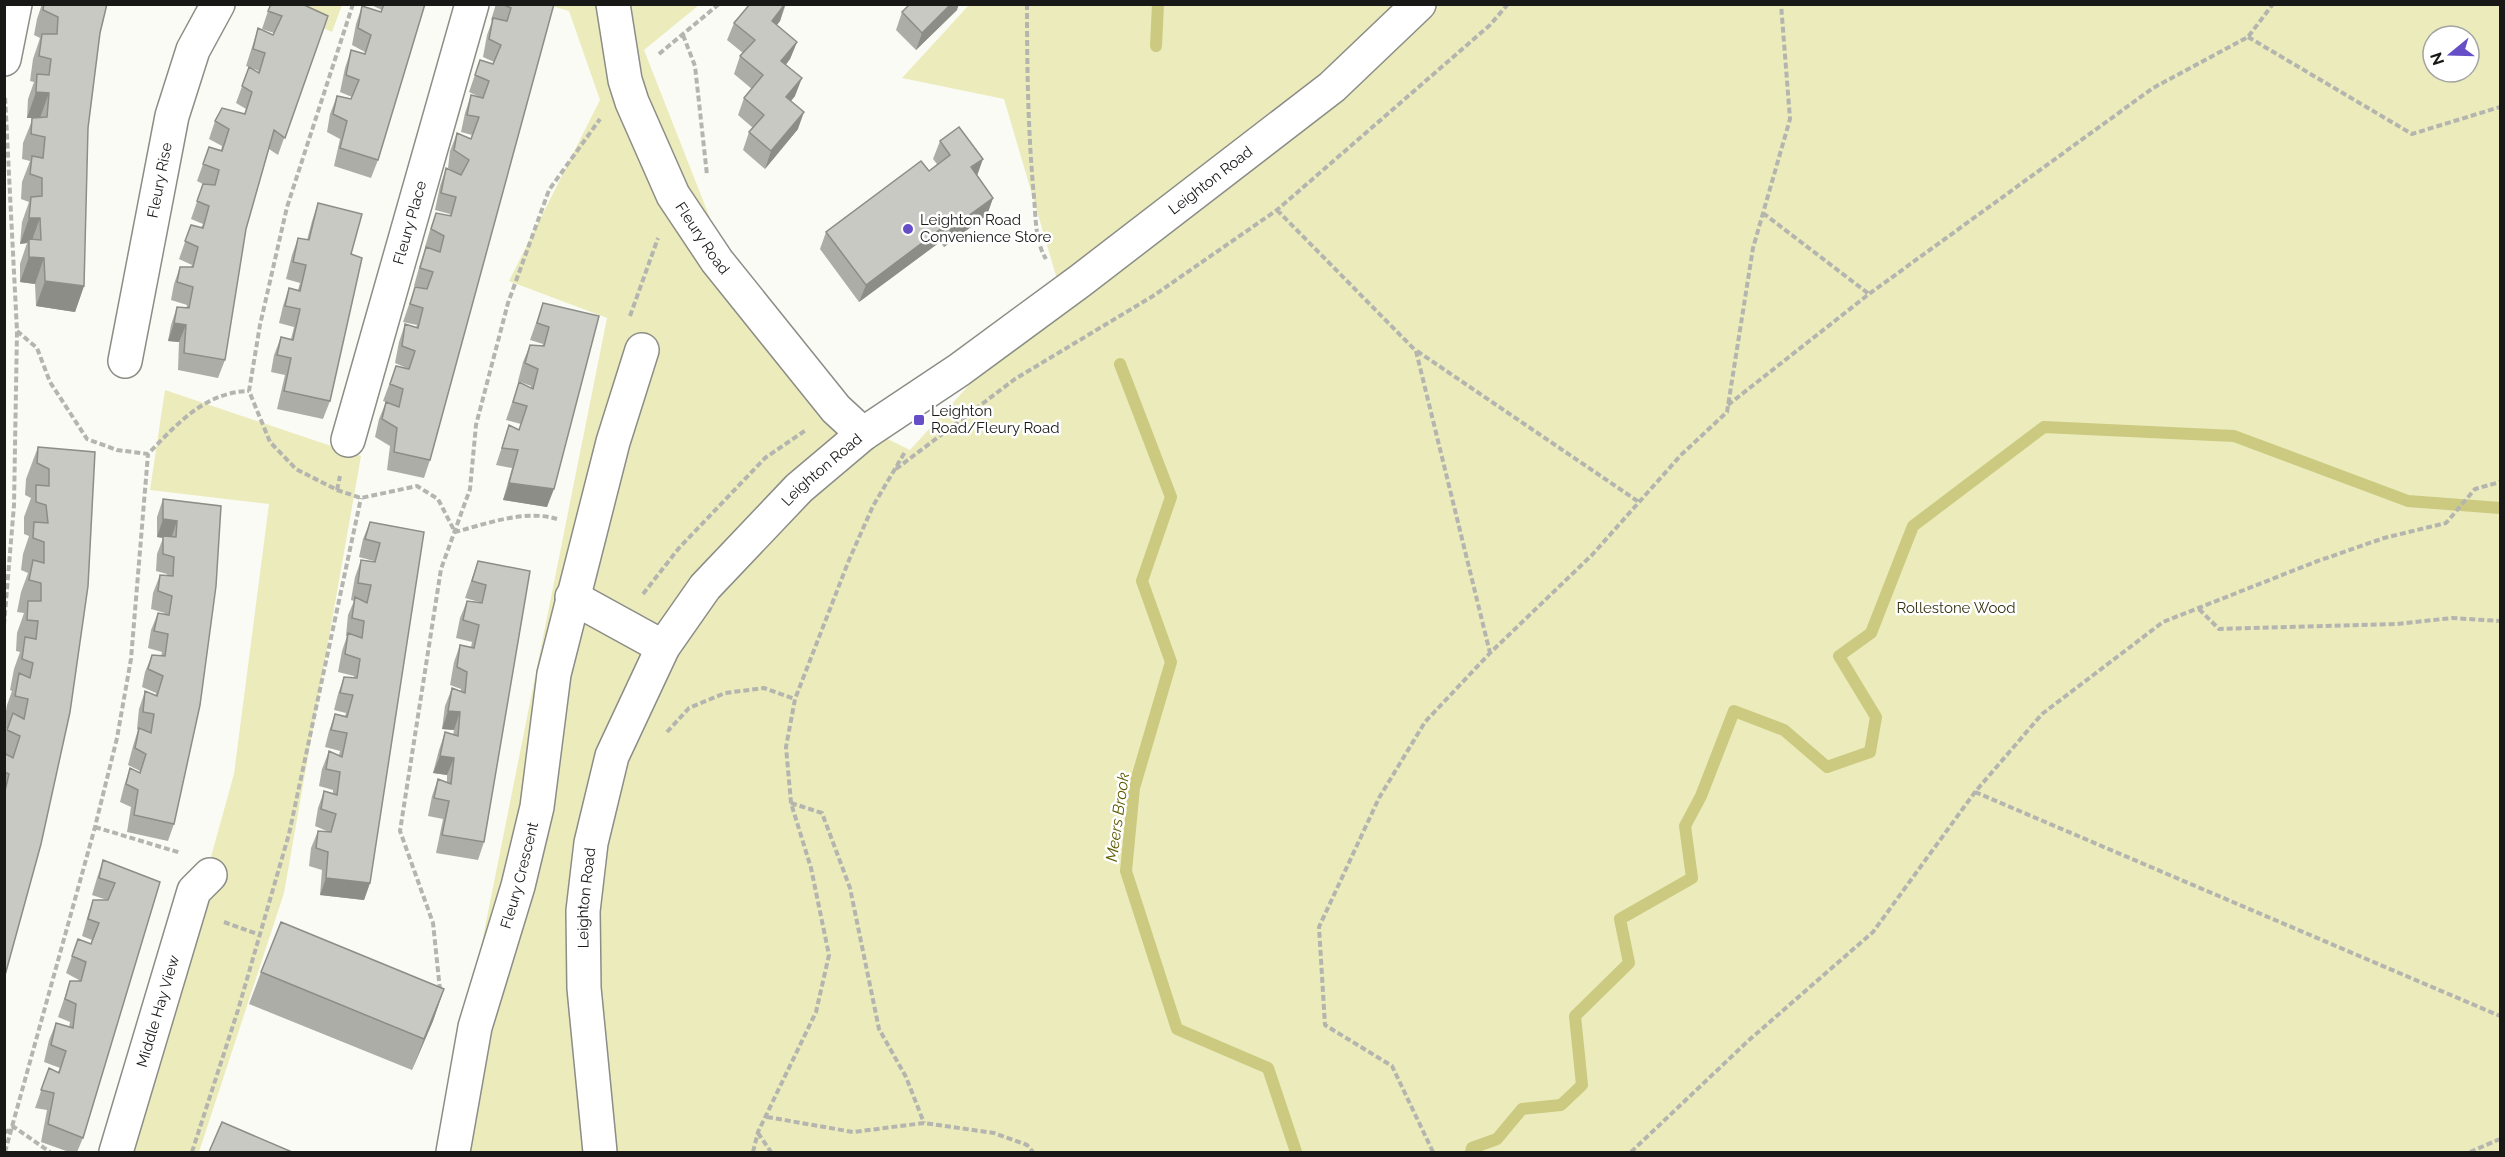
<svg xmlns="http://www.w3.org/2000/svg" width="2505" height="1157" viewBox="0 0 2505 1157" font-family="Raleway,sans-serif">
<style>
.green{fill:#ebebbb;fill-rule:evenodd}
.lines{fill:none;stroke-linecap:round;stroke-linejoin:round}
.stream{stroke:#cbca80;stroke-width:12}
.street-casing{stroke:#8c8d87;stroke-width:36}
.secondary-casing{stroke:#8c8d87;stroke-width:36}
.path{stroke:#b5b5b0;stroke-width:4;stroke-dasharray:6 3;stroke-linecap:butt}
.street{stroke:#fff;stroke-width:33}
.secondary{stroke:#fff;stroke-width:33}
.wall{fill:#adada8}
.shaded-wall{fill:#8d8d88}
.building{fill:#c9c9c3;stroke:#8d8d88;stroke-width:1.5}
.poi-dot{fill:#664ec7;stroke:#fff;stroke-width:2}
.labels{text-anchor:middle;stroke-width:5;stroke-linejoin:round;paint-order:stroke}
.street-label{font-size:15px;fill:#181816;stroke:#fff}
.poi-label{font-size:15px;fill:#181816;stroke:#fff;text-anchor:start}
.park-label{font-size:15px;fill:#343312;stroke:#fff}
.water-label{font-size:16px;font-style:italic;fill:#5e5b00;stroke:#fff}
</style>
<rect width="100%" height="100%" fill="#fbfbf5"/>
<path class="green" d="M271,5H342L332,32Z
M548,5H699L644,50L717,236L851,421L910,450L1059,286L1004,99L902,78L969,5H2500V1152H440L607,318L509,281L600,100L569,11ZM2433,36H2469V72H2433Z
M165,390L361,456L284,893L199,1152H129L234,774L269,504L150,490Z"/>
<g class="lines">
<path class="stream" d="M1156,46L1158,4
M1120,364L1171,497L1142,581L1171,662L1134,788L1126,871L1177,1029L1268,1068L1296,1152
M1471,1152L1472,1148L1497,1139L1522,1109L1561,1105L1582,1085L1575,1016L1629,963L1620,919L1692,878L1685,826L1701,796L1734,711L1784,730L1827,767L1870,752L1876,717L1839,656L1871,633L1913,526L2044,427L2234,436L2408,501L2500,508"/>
<g class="street-casing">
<g id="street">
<path id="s1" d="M613,4L625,80L632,102L673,195L717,261L836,409L863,434"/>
<path d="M4,59L15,4"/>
<path id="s2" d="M125,361L172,116L193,50L218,4"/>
<path id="s3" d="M348,440L472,4"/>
<path d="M572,597L663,647"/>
<path id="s4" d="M116,1152L194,891L210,875"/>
<path id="s5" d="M453,1152L475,1027L518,886L537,807L554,674L613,442L642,350"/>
</g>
</g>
<g class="secondary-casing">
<g id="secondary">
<path id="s6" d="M600,1152L584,988L583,911L591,843L612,756L663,647L705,587L799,488L863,434L959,370L1080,281L1332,87L1419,4"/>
</g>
</g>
<path class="path" d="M353,4L287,207L260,325L249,391L270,442L296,469L337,490L361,498L417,486L438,499L455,532C486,524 525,509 557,519
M1027,4C1027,69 1028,133 1034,197C1036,219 1035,241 1046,259
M683,35L695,66L707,175
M2248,37L2412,134L2500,107
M659,54L719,4
M1277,210L1416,351L1490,653
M1763,213L1869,294
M630,316L658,238
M17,331L37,348L50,382L87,439L117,450L148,454C177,424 205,392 249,391
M1417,351L1639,502
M1728,405L1869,294L2153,88L2248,37L2273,4
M896,469L1015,379L1153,296L1277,210L1490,25L1508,4
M337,490L340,476
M643,594L679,548L765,458L806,430
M2199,609L2219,629L2397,624L2452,618L2500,621
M4,625L14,505L17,331L5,96
M667,732L689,708L725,693L764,688L795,699
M1975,792L2500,1016
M791,803L822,813L850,888L879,1029L906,1077L924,1123
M95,827L181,853
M224,922L260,935
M440,990L433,923L400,831L441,569L470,489L476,425L508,303L549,190L600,119
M767,1117L853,1132L924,1123L994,1133L1027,1145L1033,1152
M4,1133L14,1127L50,1152
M758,1133L771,1152
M5,1152L95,827L117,738L131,659L148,454
M192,1152L238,1010L289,834L361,498
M753,1152L758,1132L816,1012L829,955L811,868L791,803L786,747L795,699L849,560L873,506L905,452
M1433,1152L1392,1066L1325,1025L1319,927L1379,798L1425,722L1490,653L1592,555L1681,455L1727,412L1753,248L1790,119L1781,4
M1631,1152L1748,1041L1873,932L1975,792L2042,714L2163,622L2315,562L2384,538L2446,523L2475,489L2500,482
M2470,1152L2500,1139"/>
<use href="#street" class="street"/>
<use href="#secondary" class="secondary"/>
</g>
<path class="wall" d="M42,4H107L100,33L88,128L84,286L75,312L36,306L35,284L20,282V264L27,243L20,244L22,222L29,202L21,199L22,182L30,161L22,159L23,143L33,118H27L28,99L34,82L30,81L33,59L40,38L34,35L37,19Z
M369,4H425L378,160L371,178L334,166L340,139L327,132L330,114L337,96L351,99L352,97L340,92L345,68L351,50L364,54L365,52L352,45L356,24L362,6L381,12L382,10Z
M496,4H554L430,460L424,478L387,470L390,446L375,437L379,419L386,402L383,401L396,366L409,369L395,363L399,342L405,324L416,327L417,325L403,322L415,287L420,288L414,286L420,264L426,247H425L430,230L436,213L449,216L450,214L435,210L440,186L446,168L453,171L448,168L450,151L457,133L471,139L472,135L461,132L465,113L471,95L480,97L469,92L480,60L493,64L494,62L483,57L487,35L492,21L491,20Z
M750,4H786L780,21L777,25L797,42L790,59L786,65L795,96L791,101L798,129L765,169L743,150L749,132L753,128L738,115L744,98L752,89L734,74L740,56L743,53L727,40L734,23Z
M957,10L916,50L896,30L902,12Z
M268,11L328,16L278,155L269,149L246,229L225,360L218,378L178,370L179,342L168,341L171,325L177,307L186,308L187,305L171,300L174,284L180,267H191L192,265L179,259L191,225L201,228L203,224L191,219L203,184L197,181L209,147L221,150L222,146L209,139L215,121L244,114L246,109L236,103L249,67L258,73L259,71L246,66L258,28L273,35L274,33L262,29Z
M940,141L977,175L993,198L987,215L944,247L940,242L859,302L820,249L826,232L929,171L937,164L933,159Z
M318,203L351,254L330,401L323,419L277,409L285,375L271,372L274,355L281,337L291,339L294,327L279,323L283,306L289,288L298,290L300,283L286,279L292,255L298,238L307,240L312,221Z
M543,303L599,316L547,507L503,500L512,468L496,465L509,425L519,430L521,424L506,420L519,382L531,388V386L518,381L523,362L530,345L542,346L543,344L530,340Z
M38,447L95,452L4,979V737L7,729L4,728V723L7,705L12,691L10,690L14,669L20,652L16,651L17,633L24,613L17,612L21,592L28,573L21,570L23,554L29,536L24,534V517L31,498L25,495L26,479Z
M163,499L221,506L174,824L168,841L127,832L131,807L120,802L124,786L130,768L140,773V771L128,765L133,746L138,730L137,729L139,709L145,691L156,695V693L142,687L145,672L152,655L161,656L162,652L148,648L151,630L158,613L165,614V613L151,609L153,593L160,575L167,576V574L156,571L157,554L163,538L157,537V517Z
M370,522L424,532L370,883L364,900L320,895L322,870L309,866L311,848L318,831L329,832L315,826L318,808L324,791L333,793V790L319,786L322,769L329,751L339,755L340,751L325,747L329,731L335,714L345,716L346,713L334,710L338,694L344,677L354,678V676L338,672L342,651L347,636H346L348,615L354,601L351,600L355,577L361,560L373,562L374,561L359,557L363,539Z
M478,561L530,571L484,842L478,860L436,853L443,819L428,816L432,796L438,779L447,782V775L433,773L439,750L445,732L453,735L454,730L442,729L445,706L452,688L461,691V689L450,685L454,662L460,645L471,647L472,642L456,638L460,618L467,601L479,602L465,598Z
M103,860L160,882L83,1138L77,1152H69L41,1142L47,1110L35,1108L49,1068L58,1072L60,1068L44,1062L49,1040L56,1023L69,1027L70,1022L58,1017L70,981H79V980L66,973L78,939L91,944L92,940L82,936L87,918L93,900H107L92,895L97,878Z
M261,972L444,989L433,1021L412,1070L249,1004Z"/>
<path class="shaded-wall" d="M785,4L780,21L766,38L772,21Z
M951,4H959L957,10L916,50L922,33Z
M797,42L790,59L774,78L781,61Z
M802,78L795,96L780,114L786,97Z
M36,92L49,93L40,118H27Z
M804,112L798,129L765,169L771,151Z
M983,159L977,176L971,167Z
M993,198L987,215L944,247L950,229Z
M29,218H40L31,243L29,239L27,243L20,244Z
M946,225L940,242L859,302L866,285Z
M29,257L44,258L35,284L20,282Z
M45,281L84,286L75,312L36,306Z
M174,323L186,325L179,342L168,341Z
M509,483L554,489L547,507L503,500Z
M163,519L177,521L171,539L157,537Z
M448,711L460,712L454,730L442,729Z
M440,756L454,758L447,775L433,773Z
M326,878L370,883L364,900L320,895Z
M444,989L433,1021L412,1070L424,1039Z"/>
<path class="building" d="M44,4H107L100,33L88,128L84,286L45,281L44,258L29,257V239L41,240L40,218H29L31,197L42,196V178L30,174L32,156L43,158L45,137L31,134L32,118L47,117L49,93L36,92L37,74L49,75L51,59L39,56L42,34H57L58,17L43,10Z
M271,4H302L328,16L285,138L274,130L246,229L225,360L184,353L186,325L174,323L177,307L189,308L193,287L177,282L180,267H193L198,247L185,241L191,225L203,228L209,206L197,201L203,184L215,185L219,170L203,164L209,147L222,151L229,129L215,121L222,108L245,114L252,92L242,86L249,67L259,73L265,53L253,49L258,28L273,35L282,16L268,11Z
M384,4H425L378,160L340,148L347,121L333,114L337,96L351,99L359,80L346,75L351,50L365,54L371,35L358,28L362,6L381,12Z
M502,4H554L430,460L394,452L397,428L382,419L386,402L399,407L403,389L390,384L396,366L409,369L415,351L402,346L405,324L418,328L423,308L410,304L415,287L427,289L433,272L420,268L426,247L440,252L444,236L431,229L436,213L451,216L456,197L441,193L446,168L461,175L469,160L454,150L457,133L471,139L479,117L467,115L471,95L483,98L489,81L475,75L480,60L493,64L501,45L489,39L493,18L507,21L511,8Z
M750,4H785L772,21L797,42L781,61L802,78L786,97L804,112L771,151L749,132L764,115L744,98L763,75L740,56L755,40L734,23Z
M910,4H951L922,33L902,12Z
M959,127L983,159L971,167L993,198L950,229L946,225L866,285L826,232L921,161L929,171L950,155L940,141Z
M318,203L362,214L351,254L362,258L330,401L284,391L291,358L277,355L281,337L293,340L300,309L285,306L289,288L300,291L306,265L293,262L298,238L309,240Z
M543,303L599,316L554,489L509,483L518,450L502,448L509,425L519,430L527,406L513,402L519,382L533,389L538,369L525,363L530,345L544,346L549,327L537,323Z
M38,447L95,452L88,586L70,712L41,844L4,979V795L9,774L4,772V753L13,758L20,736L7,730L13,713L24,719L28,699L15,696L19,673L30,678L33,663L22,659L25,637L36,639L38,621L27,620L28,601H41V583L29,580L33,560L44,563V542L33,538L34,522L48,523L46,505L36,502V485L49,486V469L37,463Z
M163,499L221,506L216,586L200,705L174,824L134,815L138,790L126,784L130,768L140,773L146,754L135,748L139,728L151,733L154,714L143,712L145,691L157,696L163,676L148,669L152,655L165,656L168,634L154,631L158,613L169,615L172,596L158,591L160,575L173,576L174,557L163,554V536L176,537L177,521L163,519Z
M370,522L424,532L370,883L326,878L328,852L316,848L318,831L331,832L336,814L321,809L324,791L337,795L340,772L326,769L329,751L342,757L347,733L331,730L335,714L347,717L353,695L340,693L344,677L357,678L360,659L345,654L348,633L362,638L364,621L352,618L355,597L367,603L371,585L358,583L361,560L375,562L380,543L365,539Z
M478,561L530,571L484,842L442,835L449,801L434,798L438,779L451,784L454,758L440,756L445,732L458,736L460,712L448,711L452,688L465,693L467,672L457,667L460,645L474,648L479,625L463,620L467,601L482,603L486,585L472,581Z
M103,860L160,882L83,1138L48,1124L54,1093L41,1090L49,1068L59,1073L66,1051L51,1045L56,1023L73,1028L76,1004L65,999L70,981H81L86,962L72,956L78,939L91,944L99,923L88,919L93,900H108L115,883L99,878Z
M281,922L444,989L424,1039L261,972Z
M222,1122L292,1152H209Z"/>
<g class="poi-dot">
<circle cx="908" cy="229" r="6"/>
<rect x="913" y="414" width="12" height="12" rx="3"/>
</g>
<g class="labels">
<g class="street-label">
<text dy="5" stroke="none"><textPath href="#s2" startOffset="184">Fleury Rise</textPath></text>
<text dy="5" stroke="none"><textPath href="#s6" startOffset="1244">Leighton Road</textPath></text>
<text dy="5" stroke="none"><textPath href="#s3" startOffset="226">Fleury Place</textPath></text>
<text dy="5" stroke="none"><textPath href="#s1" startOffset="254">Fleury Road</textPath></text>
<text dy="5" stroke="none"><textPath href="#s6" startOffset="759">Leighton Road</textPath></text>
<text dy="5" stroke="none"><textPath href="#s5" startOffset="285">Fleury Crescent</textPath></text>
<text dy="5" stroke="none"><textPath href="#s6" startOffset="255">Leighton Road</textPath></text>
<text dy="5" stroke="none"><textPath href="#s4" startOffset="147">Middle Hay View</textPath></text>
</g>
<g class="poi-label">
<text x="920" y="225">Leighton Road<tspan x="920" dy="17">Convenience Store</tspan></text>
<text x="931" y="416">Leighton<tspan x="931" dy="17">Road/Fleury Road</tspan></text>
</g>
<g class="park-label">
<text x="1956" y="613">Rollestone Wood</text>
</g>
<g class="water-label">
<text transform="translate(1117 817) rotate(-82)" y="6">Meers Brook</text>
</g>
</g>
<rect width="2505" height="1157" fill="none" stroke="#181816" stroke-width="12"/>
<g transform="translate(2451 54) rotate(251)"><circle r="28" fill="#ffffff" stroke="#a3a3a2" stroke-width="1.5"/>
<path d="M0-4.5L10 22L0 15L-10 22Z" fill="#664ec7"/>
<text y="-9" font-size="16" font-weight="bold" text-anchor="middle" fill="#181816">N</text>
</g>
</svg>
